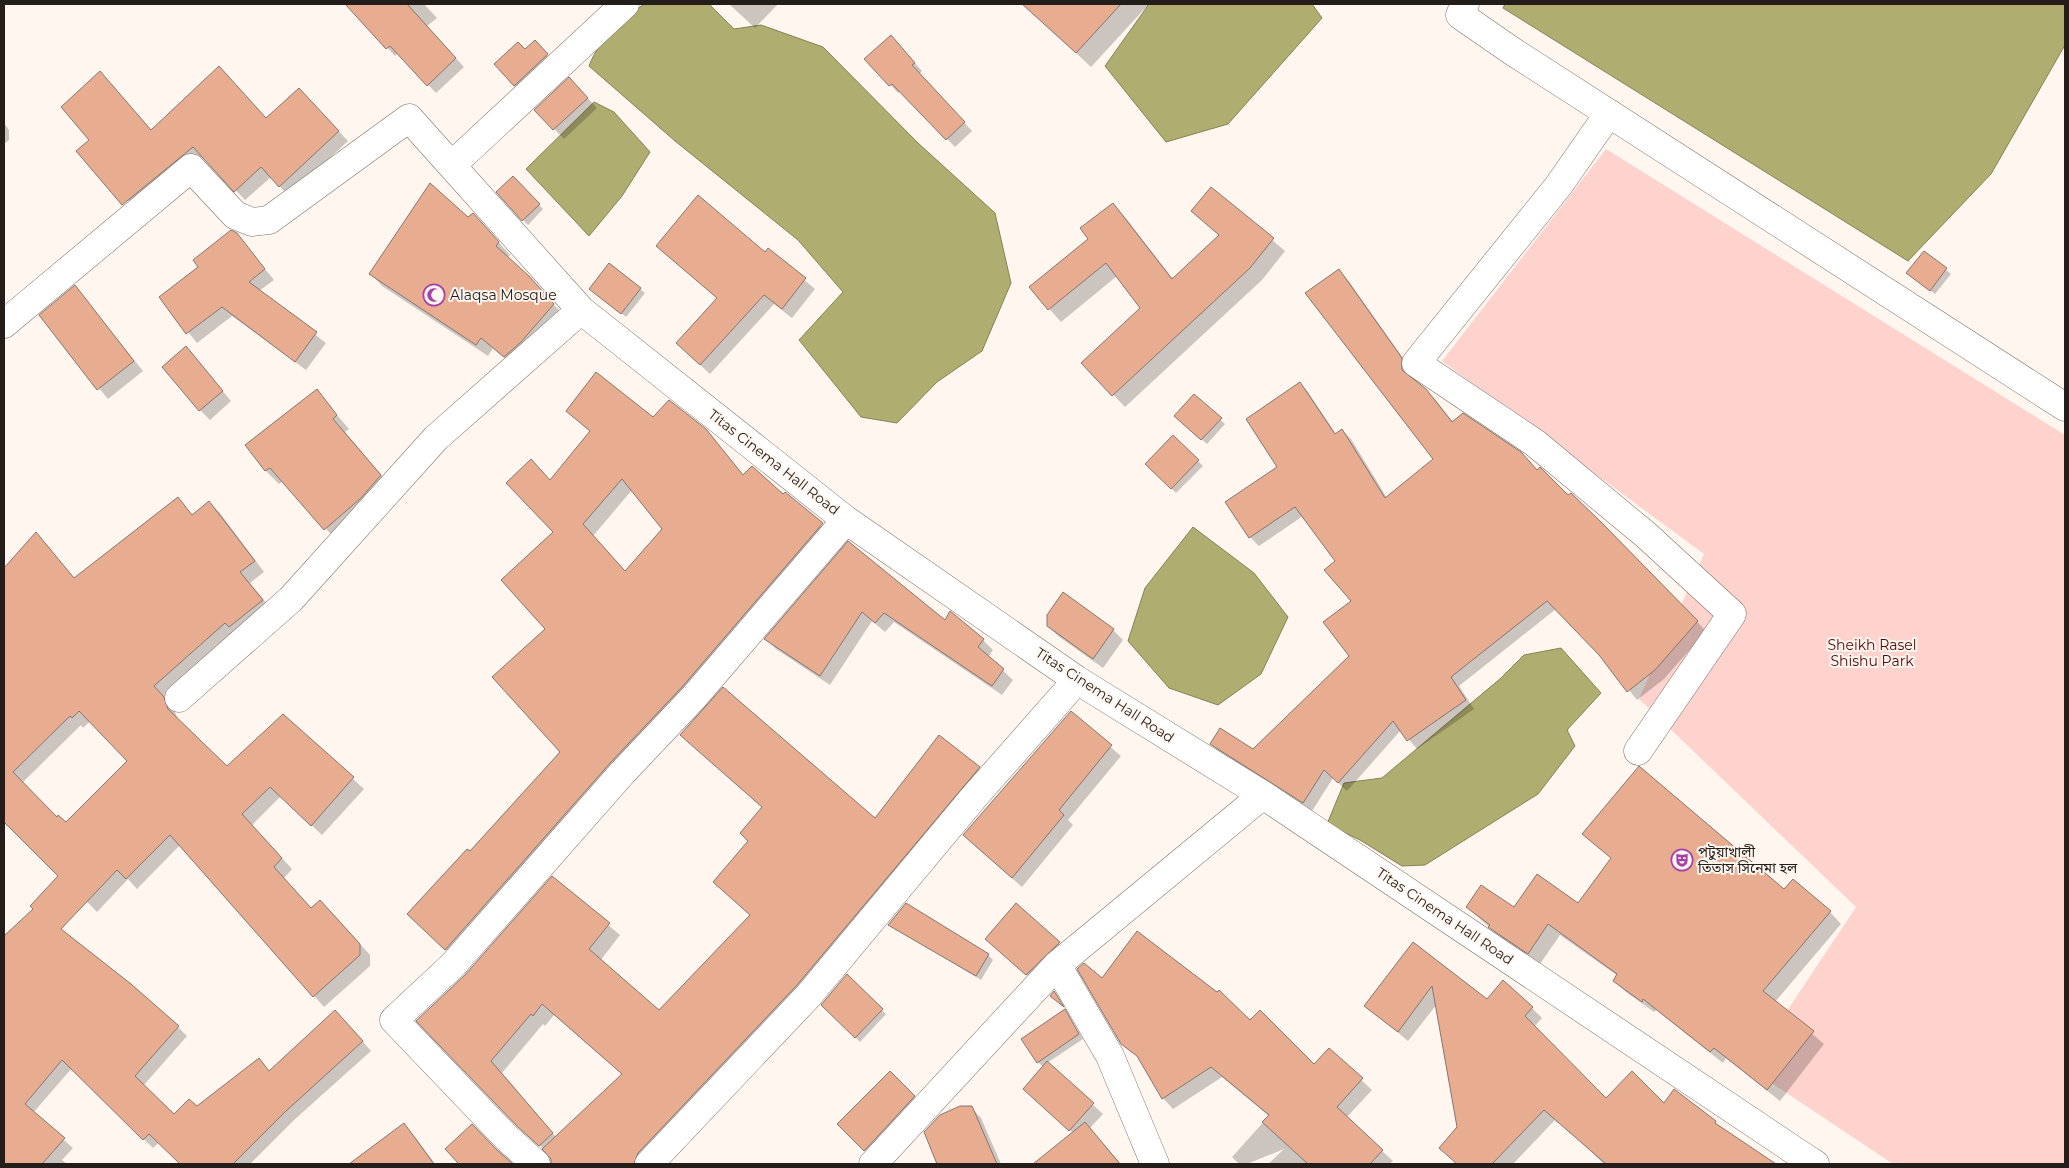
<svg xmlns="http://www.w3.org/2000/svg" width="2069" height="1168" viewBox="0 0 2069 1168" font-family="Montserrat,'Noto Sans Bengali',sans-serif">
<style>
.green{fill:#fed3cd}
.water{fill:#afad70;stroke:#858256}
.shadow{fill:#0003;fill-rule:evenodd}
.building{fill:#e8ad90;stroke:#857670;fill-rule:evenodd}
.lines{fill:none;stroke-linecap:round;stroke-linejoin:round}
.minor-casing{stroke:#7c7167;stroke-width:29}
.secondary-casing{stroke:#7c7167;stroke-width:29}
.minor{stroke:#fff;stroke-width:28}
.secondary{stroke:#fff;stroke-width:28}
.labels{text-anchor:middle;stroke-width:4;stroke-linejoin:round;paint-order:stroke}
.poi-label{font-size:14px;fill:#231e1a;stroke:#fef6ef;text-anchor:start}
.street-label{font-size:14px;fill:#231e1a;stroke:#fef6ef}
.park-label{font-size:14px;fill:#550507;stroke:#fef6ef}
</style>
<rect width="100%" height="100%" fill="#fef6ef"/>
<path class="green" d="M1606,149L2065,435V1164H1893L1749,1068L1856,907L1639,699L1704,554L1442,361Z"/>
<path class="water" d="M644,4H709L734,29L761,25L823,47L918,143L995,213L1011,283L982,351L937,382L897,423L861,417L799,340L843,292L798,240L675,141L589,66C600,37 621,22 644,4Z
M1149,4H1312L1322,18L1228,124L1166,142L1105,66Z
M1505,4H2065V45L1991,174L1908,261L1503,8Z
M594,102L614,112L650,152L622,196L589,236L526,169Z
M1193,527L1254,573L1288,617L1261,674L1218,705L1169,688L1128,641L1145,588Z
M1561,648L1601,693L1567,730L1575,746L1538,794L1425,865L1402,866L1360,840L1327,824L1344,783L1382,778L1501,678L1524,655Z"/>
<path class="shadow" d="M370,4H424L437,18L427,26L464,67L436,93L398,53L395,56L358,16Z
M729,4H778L755,28Z
M1049,4H1149L1091,67L1037,16Z
M535,42L552,60L519,90L514,86L525,51Z
M899,45L922,71L919,74L972,131L955,147L901,91L898,93L866,59Z
M579,89L597,108L564,139L536,110Z
M309,100L348,141L289,196L271,177L245,200L203,156L138,210L79,150L152,131L267,120Z
M4,123L9,130V140L4,144Z
M513,178L543,209L528,225L523,220Z
M1212,189L1285,251L1262,280L1125,407L1083,363L1142,308L1117,276L1061,322L1031,288L1090,239L1113,205L1125,217L1173,279L1220,236L1193,211Z
M469,219L484,226L510,255L507,258L565,316L516,368L493,348L488,356L382,286L371,274Z
M236,234L274,280L259,291L326,343L306,370L232,316L197,343L160,297L200,267Z
M657,246L766,254L769,250L815,289L792,318L774,304L710,374L677,343L718,299Z
M1924,252L1951,274L1935,294L1913,278Z
M1339,271L1348,280L1410,368V378L1435,399L1453,422L1537,472L1600,522L1706,631L1664,679L1637,700L1600,654L1556,609L1459,686L1474,709L1417,749L1401,730L1347,791L1333,778L1312,811L1220,752L1211,744L1253,751L1351,656L1352,602L1336,561L1303,516L1259,546L1250,537L1226,502L1279,467L1300,383L1308,392L1336,434L1342,430L1351,439L1387,498L1435,459Z
M75,287L143,371L108,399L40,316Z
M640,289L645,293L626,317L596,293Z
M195,358L231,401L210,420L200,410Z
M316,391L349,429L345,432L393,489L338,542L283,481L279,484L266,471L247,445Z
M1194,395L1225,424L1207,444L1180,420Z
M567,411L653,418L705,430L744,476L783,496L832,535L457,960L419,925L470,853L562,752L547,629L555,532L551,482L591,432ZM632,490L664,529L626,572L593,536Z
M1173,436L1203,466L1176,493L1147,464Z
M178,499L193,516L209,503L220,513L264,572L250,583L272,610L236,632L163,697L174,709L178,720L227,768L283,715L364,789L322,835L281,796L252,825L292,869L284,878L311,909L331,912L370,955V966L324,1007L180,845L137,889L128,879L97,912L4,817V570L36,533L75,579ZM90,721L129,761L66,824L57,818L22,783L81,725L83,728Z
M849,543L945,622L983,640L993,650L988,657L1013,680L1002,695L894,622L885,632L872,621L830,685L776,649L766,639Z
M1048,626L1113,630L1123,640L1103,668L1058,636Z
M1071,713L1121,756L1068,820L1073,825L1022,887L974,845Z
M693,746L875,820L979,768L990,779L649,1164H552V1158L547,1153L418,1021L466,976L552,878L620,935L600,961L659,1012L751,916L714,882L750,841L763,808ZM554,1015L623,1075L556,1137L502,1073L543,1024L545,1026Z
M1584,834L1784,891L1830,912L1841,924L1775,1002L1824,1044L1780,1101L1726,1058L1723,1063L1656,1010L1654,1012L1626,992L1614,981L1618,976L1560,935L1540,964L1501,938L1467,907L1515,909L1578,905L1612,859Z
M1016,905L1069,953L1037,984L986,939Z
M25,918L178,1027L187,1036L143,1086L174,1116L197,1108L259,1060L270,1072L344,1020L371,1051L294,1120L250,1164H181L159,1142L153,1148L72,1068L33,1113L73,1148L62,1160L67,1164H4V938Z
M890,925L988,955L993,960L981,980Z
M1414,944L1487,1000L1532,1008L1542,1018L1534,1027L1592,1085L1558,1123L1555,1120L1513,1164H1458L1441,1148L1459,1128L1437,1004L1408,1041L1366,1006Z
M847,976L886,1014L860,1042L822,1005Z
M1102,979L1249,1022L1315,1066L1329,1050L1372,1090L1346,1118L1393,1161L1389,1164H1268L1284,1149L1247,1164H1239L1232,1157L1269,1116L1222,1077L1173,1109L1163,1098L1140,1059L1122,1043Z
M1065,1011L1083,1039L1047,1063L1103,1114L1090,1128L1121,1164H1035L1073,1133L1035,1098L1044,1068L1038,1062Z
M890,1073L924,1106L874,1160L839,1124Z
M1674,1091L1725,1132L1760,1155L1769,1164H1604L1576,1137L1606,1099L1664,1105Z
M971,1107L981,1118L1001,1164H938L925,1133Z
M403,1125L413,1134L435,1164H376L367,1152Z
M472,1125L511,1164H461L447,1149Z"/>
<path class="building" d="M345,4H407L456,58L427,86L390,46L386,49Z
M1022,4H1121L1076,53Z
M891,35L915,63L912,65L965,122L946,140L892,84L889,86L864,59Z
M535,40L548,54L514,86L494,64L518,42L525,49Z
M219,66L266,118L299,88L339,131L279,187L261,167L234,192L193,147L122,205L76,151L89,140L61,107L100,71L151,130Z
M569,77L588,98L553,130L534,110Z
M513,176L540,204L522,221L496,192Z
M430,183L468,217L473,213L499,242L496,246L529,276L554,304L521,342L504,357L481,338L476,345L369,274Z
M1211,187L1274,238L1250,268L1112,396L1081,363L1140,308L1106,263L1048,310L1029,287L1088,239L1080,228L1113,203L1172,279L1219,235L1191,211Z
M698,195L765,252L768,248L806,278L782,309L764,295L700,365L676,343L717,298L656,246Z
M231,230L237,233L265,269L249,282L317,332L295,362L222,307L186,334L159,297L198,267L193,260Z
M1924,251L1947,268L1930,291L1906,273Z
M609,263L641,288L621,314L589,289Z
M1339,269L1402,358V370L1426,389L1452,422L1463,413L1521,452L1537,470L1540,467L1568,495L1571,493L1601,522L1698,621L1655,670L1627,692L1599,655L1547,601L1451,677L1466,700L1407,741L1393,721L1338,783L1324,770L1303,803L1210,744L1220,728L1253,749L1349,656L1323,622L1351,601L1324,570L1335,561L1295,507L1249,538L1225,502L1277,467L1246,419L1300,382L1335,434L1342,429L1385,498L1433,459L1305,293Z
M75,285L134,361L97,390L39,315Z
M186,346L223,391L199,411L162,367Z
M596,372L653,417L669,400L706,429L743,475L752,466L783,494L785,492L823,523L682,687L611,762L445,950L407,914L467,849L470,851L560,752L492,677L545,629L501,580L553,532L506,483L531,459L550,480L590,431L566,411ZM622,479L662,529L625,571L583,524Z
M317,389L337,415L333,419L381,475L361,498L324,530L270,468L265,471L245,445Z
M1194,394L1222,418L1201,440L1174,416Z
M1173,435L1199,460L1171,489L1145,464Z
M178,497L192,515L209,501L255,561L240,572L263,600L229,627L225,623L154,686L164,697L168,709L227,766L283,714L354,777L311,826L270,787L242,814L282,858L274,867L311,908L320,900L360,944V955L313,997L170,835L126,879L117,870L61,929L131,984L179,1026L135,1076L174,1114L189,1099L197,1106L259,1058L269,1071L335,1010L363,1041L286,1111L233,1164H180L149,1134L143,1140L62,1060L25,1104L65,1138L42,1164H4V936L33,909L30,906L58,876L4,822V568L36,532L74,578ZM79,711L127,761L66,822L58,815L57,817L13,772L70,716L72,718Z
M848,541L945,620L950,611L984,639L978,647L1004,669L992,686L884,613L875,623L862,612L820,676L764,639Z
M1063,592L1114,629L1093,659L1047,626V615Z
M723,687L875,818L939,735L980,767L797,985L638,1153L634,1164H551V1159L542,1149L622,1074L542,1004L533,1016L531,1014L491,1061L553,1133L539,1146L518,1127L416,1021L465,975L552,876L610,923L589,949L659,1010L750,915L713,882L748,841L740,833L762,807L680,735Z
M1071,711L1112,745L1059,810L1064,815L1012,878L963,835Z
M1639,766L1784,889L1793,879L1831,911L1763,991L1814,1031L1767,1090L1714,1048L1710,1052L1643,999L1642,1002L1613,981L1617,974L1548,924L1528,954L1488,927L1490,925L1466,907L1481,885L1514,907L1537,874L1578,903L1611,858L1582,834Z
M906,903L989,954L976,976L888,925Z
M1016,903L1060,942L1026,975L985,939Z
M1137,931L1217,992L1219,990L1250,1020L1260,1010L1314,1064L1329,1048L1363,1078L1337,1107L1383,1150L1370,1164H1308L1262,1122L1269,1115L1211,1067L1162,1099L1137,1056L1121,1044L1077,969L1084,963L1102,978Z
M1413,942L1487,999L1503,980L1533,1007L1525,1016L1606,1098L1632,1071L1664,1103L1674,1089L1716,1121L1715,1123L1776,1164H1606L1544,1110L1492,1164H1457L1439,1148L1457,1127L1432,986L1398,1032L1364,1006Z
M847,974L883,1009L855,1038L821,1005Z
M1054,991L1064,1007L1050,996Z
M1065,1009L1079,1034L1037,1063L1021,1039Z
M1047,1061L1094,1103L1069,1131L1023,1089Z
M890,1071L915,1096L864,1151L837,1124Z
M960,1106H972L997,1164H937L924,1132L940,1115Z
M1085,1122L1120,1164H1033Z
M404,1123L434,1164H349Z
M472,1124L496,1149L513,1164H459L445,1149Z"/>
<g class="lines">
<g class="minor-casing">
<path id="minor" d="M1465,4L1460,15L1512,51L2065,407
M1609,113L1559,185L1416,363L1535,443L1646,535L1732,614L1638,751
M452,165L625,4
M4,324L191,168L235,215L252,222L269,220L409,118L581,310L846,520L1077,680L1263,795L1810,1161
M179,698L291,599L436,438L581,310
M1057,965L1110,1056L1155,1164
M536,1164L507,1138L394,1020L453,965L623,772L694,697L846,520
M649,1164L809,995L974,797L1077,680
M873,1164L1057,965L1263,795"/>
</g>
<g class="secondary-casing">
<path id="secondary" d="M1805,1164L1810,1161L1815,1164"/>
</g>
<use href="#minor" class="minor"/>
<use href="#secondary" class="secondary"/>
</g>
<defs>
<g id="mosque-ring" transform="scale(1.125)"><circle r="9.5" fill="#fef6ef" stroke="#a541a7" stroke-width="1.5"/><path d="M3.5-4.9A6 6 0 1 0 3.5 4.9A5 5 0 1 1 3.5-4.9Z" fill="#a541a7"/></g>
<g id="theatre-ring" transform="scale(1.125)"><circle r="9.5" fill="#fef6ef" stroke="#a541a7" stroke-width="1.5"/><path d="M-5-5.5Q0-4 5-5.5V0Q5 5 0 6Q-5 5-5 0ZM-3.3-2.5H-1v1.5H-3.3ZM1-2.5H3.3v1.5H1ZM-2.8 1Q0 5.5 2.8 1Z" fill="#a541a7"/></g>
</defs>
<g fill-rule="evenodd">
<use href="#mosque-ring" x="434" y="295"/>
<use href="#theatre-ring" x="1682" y="860"/>
</g>
<g class="labels">
<g class="poi-label">
<text x="450" y="300">Alaqsa Mosque</text>
<text x="1698" y="857">পটুয়াখালী<tspan x="1698" dy="16">তিতাস সিনেমা হল</tspan></text>
</g>
<g class="street-label">
<text transform="translate(774 462) rotate(38)" y="5">Titas Cinema Hall Road</text>
<text transform="translate(1105 695) rotate(33)" y="5">Titas Cinema Hall Road</text>
<text transform="translate(1445 916) rotate(34)" y="5">Titas Cinema Hall Road</text>
</g>
<g class="park-label">
<text x="1872" y="650">Sheikh Rasel<tspan x="1872" dy="16">Shishu Park</tspan></text>
</g>
</g>
<rect width="2069" height="1168" fill="none" stroke="#231e1a" stroke-width="10"/>
</svg>
